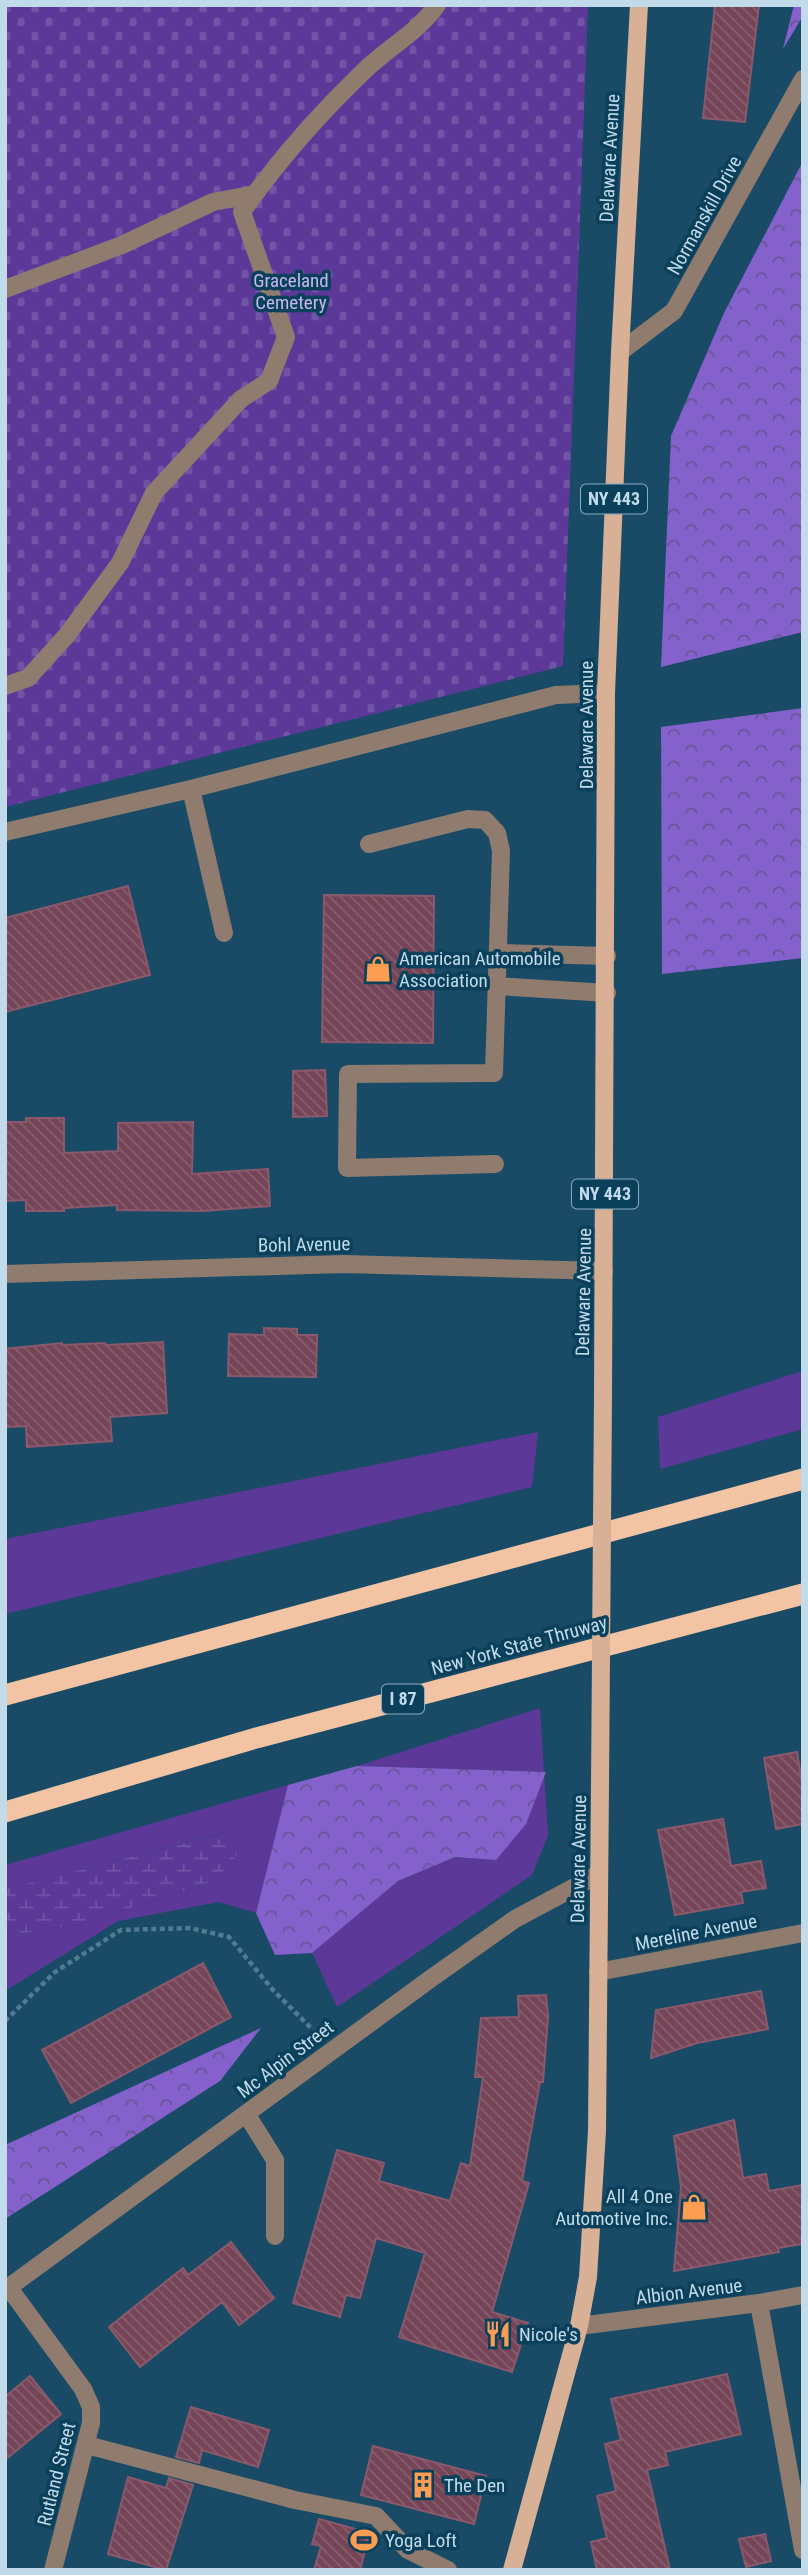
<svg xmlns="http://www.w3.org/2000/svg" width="808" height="2575" viewBox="0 0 808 2575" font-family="'Roboto Condensed',sans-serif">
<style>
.green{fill:#5c3899}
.forest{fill:url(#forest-crowns)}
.wetland{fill:url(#wetland-marsh)}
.cemetery{fill:url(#cemetery-stones)}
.building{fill:url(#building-back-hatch);stroke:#8b596b;stroke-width:2}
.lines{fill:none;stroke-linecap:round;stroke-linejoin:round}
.path{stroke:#517b92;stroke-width:4.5;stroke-dasharray:5 3.5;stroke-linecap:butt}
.minor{stroke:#8f7c6e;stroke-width:18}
.major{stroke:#d7b095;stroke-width:18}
.highway{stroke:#f3c4a3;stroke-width:21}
.major-bridge{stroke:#d7b095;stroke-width:18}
.labels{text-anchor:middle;stroke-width:7;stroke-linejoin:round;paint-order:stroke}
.shield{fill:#0b405b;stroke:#8bacc0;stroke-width:2}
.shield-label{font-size:18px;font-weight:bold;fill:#c2dbeb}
.street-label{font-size:19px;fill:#c2dbeb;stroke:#0b405b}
.park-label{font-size:19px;fill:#c6b8ee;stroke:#0b405b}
.poi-label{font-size:19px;fill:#c2dbeb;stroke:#0b405b;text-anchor:start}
</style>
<defs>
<pattern id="forest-crowns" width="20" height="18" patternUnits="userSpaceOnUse" patternTransform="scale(1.75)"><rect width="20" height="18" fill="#8561cc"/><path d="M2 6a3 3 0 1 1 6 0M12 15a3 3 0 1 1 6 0" fill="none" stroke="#675596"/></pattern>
<pattern id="wetland-marsh" width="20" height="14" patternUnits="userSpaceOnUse" patternTransform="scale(1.75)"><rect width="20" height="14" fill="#5c3899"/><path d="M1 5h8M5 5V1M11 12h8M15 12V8" fill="none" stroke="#7254a7"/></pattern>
<pattern id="cemetery-stones" width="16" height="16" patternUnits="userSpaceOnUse" patternTransform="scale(1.75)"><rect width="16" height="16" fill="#5c3899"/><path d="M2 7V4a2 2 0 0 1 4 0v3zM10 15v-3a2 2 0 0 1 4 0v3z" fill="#7254a7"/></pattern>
<pattern id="building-back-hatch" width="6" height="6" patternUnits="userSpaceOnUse" patternTransform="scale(1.75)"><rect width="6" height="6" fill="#754557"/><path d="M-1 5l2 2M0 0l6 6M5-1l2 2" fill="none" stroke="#875f6f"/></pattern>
</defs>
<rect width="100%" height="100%" fill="#194b66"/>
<path class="green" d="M803,1371V1429L660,1469L658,1417Z
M538,1432L532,1487L5,1614V1539Z
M540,1708L548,1835L532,1875L337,2007L312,1953L398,1881L455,1857L496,1860L545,1772L357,1766Z
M288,1785L256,1913L219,1902L118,1921L5,1991V1936L84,1923L216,1880L237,1855L226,1832L5,1889V1865Z"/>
<path class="forest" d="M794,5H803V16L783,49Z
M803,161V632L661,667L671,436L724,313Z
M803,708V958L662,974L661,727Z
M357,1766L546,1772L526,1824L496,1860L455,1857L398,1881L312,1953L275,1955L256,1913L288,1785Z
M261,2028L220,2081L5,2219V2145Z"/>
<path class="wetland" d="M227,1832L237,1855L216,1880L84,1923L5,1936V1889Z"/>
<path class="cemetery" d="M5,5H588L563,666L5,807Z"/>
<path class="building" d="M715,5H759L745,122L703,118Z
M128,886L150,975L5,1012V918Z
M324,895L434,896L433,1043L322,1042Z
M325,1070L327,1116L293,1117V1071Z
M26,1118H64V1153L118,1151V1123L193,1122L192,1174L268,1169L270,1206L203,1211L117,1210V1205L64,1208V1211H26V1200L5,1201V1122H26Z
M264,1328L297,1329V1335H317L316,1377L228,1376L229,1334L264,1335Z
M163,1342L167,1413L110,1417L112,1441L27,1447L26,1426L5,1427V1349L62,1343V1345L105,1343L106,1345Z
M797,1752L803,1789V1824L776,1829L764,1758Z
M723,1819L731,1866L761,1861L766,1888L741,1892L743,1903L675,1915L658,1830Z
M203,1963L231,2017L71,2103L42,2050Z
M761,1991L768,2029L697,2043L651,2058L656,2010Z
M546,1995L548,2017L543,2082H540L522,2181L529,2183L492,2312L528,2323L512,2372L399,2337L425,2253L376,2238L360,2298L346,2295L340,2317L293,2303L337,2150L384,2163L379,2181L450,2201L461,2163L470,2166L483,2077H475L481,2018L519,2017L518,1996Z
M734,2120L743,2178L766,2174L769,2191L803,2185V2244L778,2248L779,2252L674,2271L681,2187L674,2136Z
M231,2242L274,2298L239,2325L222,2302L140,2367L109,2327L183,2268L188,2275Z
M727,2374L741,2434L665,2452L668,2465L647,2470L670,2570H597L591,2542L607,2538L597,2496L616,2491L605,2444L621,2440L611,2399Z
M30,2376L61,2414L5,2460V2397Z
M191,2407L269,2430L258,2467L202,2450L199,2463L176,2457Z
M373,2446L486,2476L474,2524L361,2495Z
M128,2477L166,2488L169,2478L193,2485L166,2570L108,2554Z
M319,2519L370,2533L360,2570H314L321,2546L312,2544Z
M765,2534L771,2561L746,2567L739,2539Z"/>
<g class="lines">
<path class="path" d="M5,2021L55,1972L121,1930L190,1928L229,1937L273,1990L317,2034"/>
<path class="minor" d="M5,289L122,245L213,202L255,194
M620,352L674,311L803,79
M5,686L28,678L67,635L120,563L154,493L241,399L269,381L286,337L242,212C279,159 319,114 365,70C388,48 419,31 437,5
M191,789L224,933
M5,832L191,789L556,695L606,693
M369,844L468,819L485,820L497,833L501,851L494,1073L348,1074L347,1168L495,1164
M498,953L607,956
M497,986L607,993
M5,1274L344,1264L604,1271
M598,1972L803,1933
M247,2115L275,2160V2236
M9,2288L83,2389L91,2407V2423L53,2570
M5,2290L433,1977L515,1919L599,1874
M759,2303L803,2550
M579,2326L759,2303L803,2295
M87,2445L295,2500L376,2516L408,2550L448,2570"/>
<path class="major" d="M603,1396L606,693L620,352L639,5
M512,2570L579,2326L588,2277L597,2131L600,1785"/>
<path class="highway" d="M5,1695L803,1479
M5,1812L256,1738L803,1594"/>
<path class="major-bridge" d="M600,1785L603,1396"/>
</g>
<defs>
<g id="shop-bare" transform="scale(2.1)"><path d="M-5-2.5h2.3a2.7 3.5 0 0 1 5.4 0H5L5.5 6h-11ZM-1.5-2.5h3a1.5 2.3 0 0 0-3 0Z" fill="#fc9d53" stroke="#0b405b" stroke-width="2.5" paint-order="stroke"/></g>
<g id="restaurant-bare" transform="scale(2.1)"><path d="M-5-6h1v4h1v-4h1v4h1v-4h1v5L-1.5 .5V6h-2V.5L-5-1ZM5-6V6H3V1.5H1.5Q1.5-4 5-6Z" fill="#fc9d53" stroke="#0b405b" stroke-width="2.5" paint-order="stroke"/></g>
<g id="building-bare" transform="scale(2.1)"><path d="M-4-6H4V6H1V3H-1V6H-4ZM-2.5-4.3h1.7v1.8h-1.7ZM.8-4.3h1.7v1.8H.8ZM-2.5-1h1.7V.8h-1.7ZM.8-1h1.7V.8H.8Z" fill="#fc9d53" stroke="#0b405b" stroke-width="2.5" paint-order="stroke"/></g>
<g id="stadium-bare" transform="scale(2.1)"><path d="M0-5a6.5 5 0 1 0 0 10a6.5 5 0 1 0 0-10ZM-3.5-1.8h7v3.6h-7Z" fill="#fc9d53" stroke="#0b405b" stroke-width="2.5" paint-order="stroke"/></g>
</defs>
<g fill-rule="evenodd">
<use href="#shop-bare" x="378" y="969"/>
<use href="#shop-bare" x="694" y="2207"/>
<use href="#restaurant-bare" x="498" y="2334"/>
<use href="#building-bare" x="423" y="2485"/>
<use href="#stadium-bare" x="364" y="2540"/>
</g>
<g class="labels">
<g class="shield">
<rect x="581" y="484.5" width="66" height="29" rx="5"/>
<rect x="572" y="1179.5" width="66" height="29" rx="5"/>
<rect x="382" y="1684.5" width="42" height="29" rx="5"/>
</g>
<g class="shield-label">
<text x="614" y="505">NY 443</text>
<text x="605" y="1200">NY 443</text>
<text x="403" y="1705">I 87</text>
</g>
<g class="street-label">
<text transform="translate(609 158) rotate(-87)" y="7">Delaware Avenue</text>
<text transform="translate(704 215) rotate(-61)" y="7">Normanskill Drive</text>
<text transform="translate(586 725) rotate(-90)" y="7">Delaware Avenue</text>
<text transform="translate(304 1244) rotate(-1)" y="7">Bohl Avenue</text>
<text transform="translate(583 1292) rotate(-89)" y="7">Delaware Avenue</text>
<text transform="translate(519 1645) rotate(-15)" y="7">New York State Thruway</text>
<text transform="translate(578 1859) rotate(-89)" y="7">Delaware Avenue</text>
<text transform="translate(696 1932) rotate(-11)" y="7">Mereline Avenue</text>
<text transform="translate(285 2059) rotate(-37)" y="7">Mc Alpin Street</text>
<text transform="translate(689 2291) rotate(-7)" y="7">Albion Avenue</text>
<text transform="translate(56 2474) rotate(-76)" y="7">Rutland Street</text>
</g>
<g class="park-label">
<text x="291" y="287">Graceland<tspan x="291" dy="22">Cemetery</tspan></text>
</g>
<g class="poi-label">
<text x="399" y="965">American Automobile<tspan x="399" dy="22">Association</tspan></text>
<text x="673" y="2203" text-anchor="end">All 4 One<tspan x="673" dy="22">Automotive Inc.</tspan></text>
<text x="519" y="2341">Nicole's</text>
<text x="444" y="2492">The Den</text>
<text x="385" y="2547">Yoga Loft</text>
</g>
</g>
<rect width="808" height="2575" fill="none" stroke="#c2dbeb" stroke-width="14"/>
</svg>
